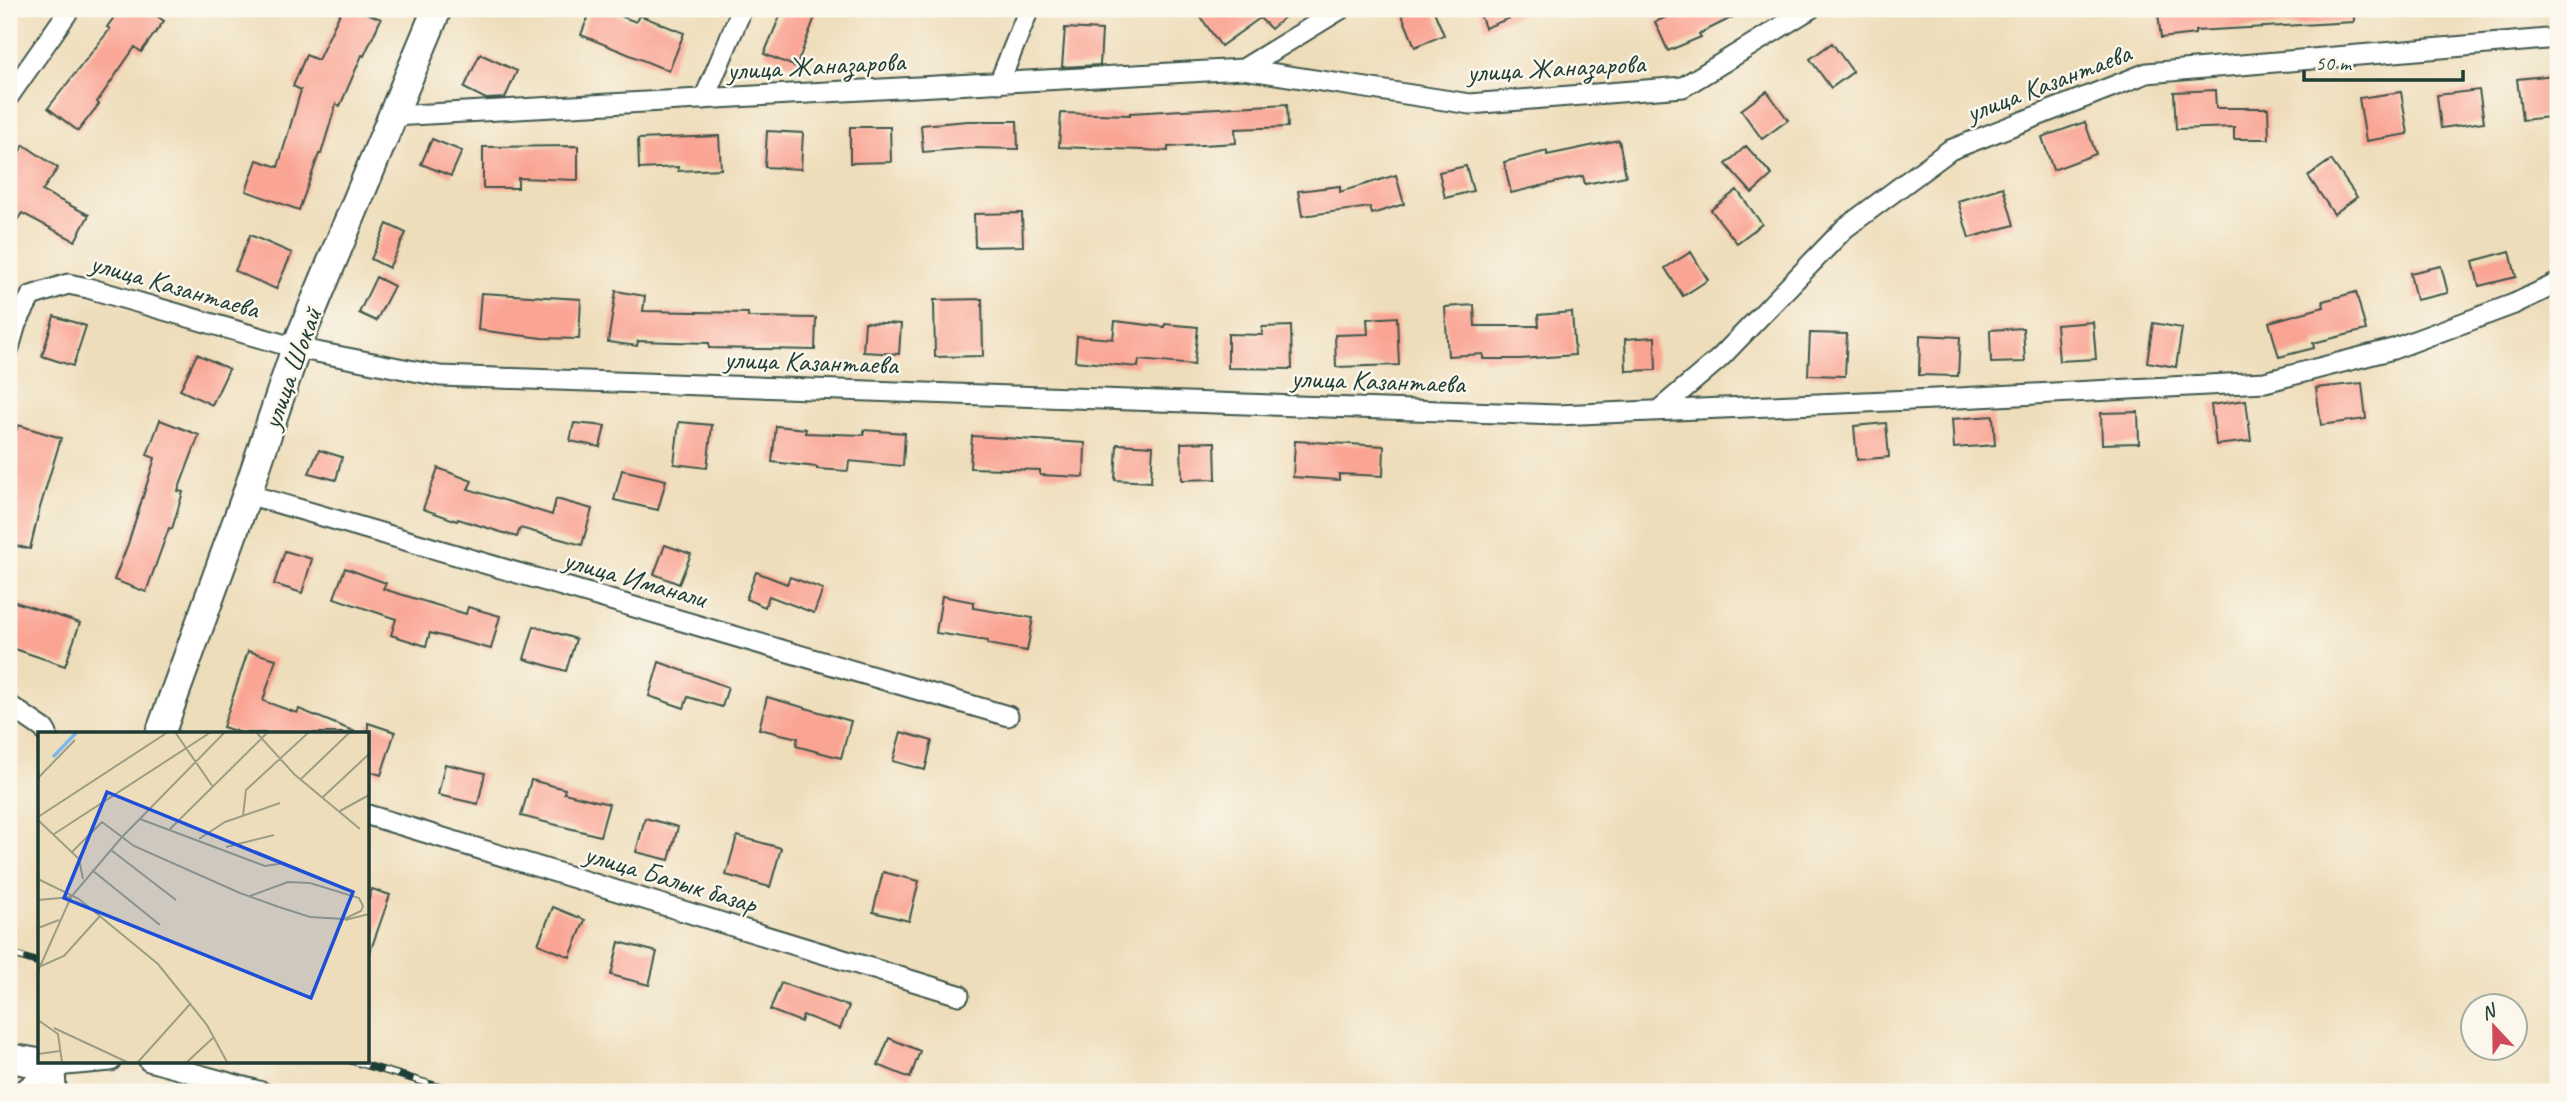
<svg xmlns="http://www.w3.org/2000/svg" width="2567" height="1101" viewBox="0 0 2567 1101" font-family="Caveat,sans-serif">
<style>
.building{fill:#faa594}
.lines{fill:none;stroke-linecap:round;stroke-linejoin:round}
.street-casing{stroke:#3e5548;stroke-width:23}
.secondary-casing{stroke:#3e5548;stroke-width:32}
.street{stroke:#fff;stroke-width:19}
.secondary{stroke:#fff;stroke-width:28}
.rail-casing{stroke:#1f3d34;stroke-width:8}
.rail{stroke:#fbf7ec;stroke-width:5;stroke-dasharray:16;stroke-linecap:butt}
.labels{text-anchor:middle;stroke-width:5;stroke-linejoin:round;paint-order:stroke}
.street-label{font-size:28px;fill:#1f3d34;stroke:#fbf7ec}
.inset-river{fill:none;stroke:#7ab8ed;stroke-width:3.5}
.inset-road{fill:none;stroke:#9b9d84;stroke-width:2}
.view{fill:#1d4ed8;fill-opacity:0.15;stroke:#1d4ed8;stroke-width:3.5}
.inset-edge{fill:none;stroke:#1f3d34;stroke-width:3.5}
</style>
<rect width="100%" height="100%" fill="#fbf7ec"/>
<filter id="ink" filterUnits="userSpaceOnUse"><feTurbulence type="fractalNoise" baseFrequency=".0143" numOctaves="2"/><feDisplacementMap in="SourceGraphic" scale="14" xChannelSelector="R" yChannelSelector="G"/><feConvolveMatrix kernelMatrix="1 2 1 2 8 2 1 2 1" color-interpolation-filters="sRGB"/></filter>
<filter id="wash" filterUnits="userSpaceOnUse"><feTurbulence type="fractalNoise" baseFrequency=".00686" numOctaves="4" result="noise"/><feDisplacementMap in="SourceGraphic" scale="28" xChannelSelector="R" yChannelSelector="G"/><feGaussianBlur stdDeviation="1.57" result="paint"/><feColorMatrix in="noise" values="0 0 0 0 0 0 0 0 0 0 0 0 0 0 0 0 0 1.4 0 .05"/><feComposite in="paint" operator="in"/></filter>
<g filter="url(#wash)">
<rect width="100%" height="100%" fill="#eeddba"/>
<g id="blocks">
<path class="building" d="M120,9H147L164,21L141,52L135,47L97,102L99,104L78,131L48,108L110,29L107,27Z
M342,9H357L381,19L364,56L362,55L340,106L336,104L321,154H319L299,210L246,191L257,160L278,167L301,90L293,86L306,55L318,60Z
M591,9H602L636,22L639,15L684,33L669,71L581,35Z
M783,9H818L796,67L764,54Z
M1195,9H1294L1271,29L1260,18L1221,46Z
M1417,9H1433L1444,35L1415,47L1402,15Z
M1478,9H1530V10L1485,28Z
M1685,9H1749L1699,34L1701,37L1668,51L1655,22Z
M2190,9H2354V22L2195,31V34L2161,38L2158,13Z
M1065,28L1102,30L1100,65L1062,67Z
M1832,43L1853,72L1831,88L1810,59Z
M480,54L517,71L505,98L486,99L464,88Z
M2554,75L2558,116L2522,120L2517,79Z
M2215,90L2216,108H2268L2269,139H2234V127L2176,129L2174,92Z
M2479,90L2484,122L2441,128L2437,95Z
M1767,91L1788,120L1762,139L1741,110Z
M2401,92L2408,134L2366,141L2359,98Z
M1287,104L1288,127L1235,129L1236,143L1168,147V151L1059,147L1061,113L1130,115V113Z
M968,121H1017L1018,149L973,148L923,152L921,125Z
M2085,122L2096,154L2053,170L2042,137Z
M850,127H890L891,162L850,163Z
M767,131L803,133L801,169L765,167Z
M719,136L721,169L678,171V167L639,169L638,139Z
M432,139L462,151L451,176L421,164Z
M1619,140L1626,176L1585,184L1583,176L1511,193L1504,162L1547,151V155Z
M24,145L58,168L42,191L89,215L75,241L22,213L9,232V167Z
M578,146V180L518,178V188H483V147Z
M1746,146L1772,175L1752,193L1726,164Z
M2331,160L2357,197L2334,214L2308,176Z
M1466,166L1473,191L1445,198L1439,172Z
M1396,175L1404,204L1372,214L1370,207L1302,216L1298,191L1340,186V192Z
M2003,187L2014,225L1969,238L1958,201Z
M1737,190L1762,224L1737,243L1711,210Z
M1022,213L1023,246L975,247L974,214Z
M387,224L406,233L389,268L371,259Z
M250,235L292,253L276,289L235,271Z
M2510,251L2516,277L2479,286L2473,261Z
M1691,252L1708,280L1683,296L1665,268Z
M2441,266L2448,293L2416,300L2410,273Z
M376,277L394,286L376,321L359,313Z
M616,291L645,296L643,311L748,313V317L816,318L815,350L709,348V343L638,341L637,346L608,342Z
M2356,292L2366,330L2313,343L2314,348L2279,357L2269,322L2324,307L2323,301Z
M481,293L581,299L579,339L542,338L478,330Z
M982,299L983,356L935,357L934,300Z
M1474,305L1475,326H1539L1538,315L1572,312L1575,355L1520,359H1483V354L1448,356L1445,307Z
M54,316L86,326L73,366L42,356Z
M1397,317L1399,365L1336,367L1335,335L1368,334L1367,319Z
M1115,321L1165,327V324L1198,327L1194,365L1139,360L1138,367L1075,361L1077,336L1113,339Z
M865,322L901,324L899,354L863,352Z
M2093,322L2096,359L2059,361L2056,325Z
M2153,323L2182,328L2176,367L2147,362Z
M1291,326L1292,369L1228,368V334L1262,335V327Z
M2023,328L2025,362L1991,363L1990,330Z
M1810,333L1847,334L1845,376L1808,375Z
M1920,335L1960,337L1958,376L1919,375Z
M1655,337L1656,370L1626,371L1625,339Z
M197,354L229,369L212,405L180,390Z
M2362,383L2366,419L2321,425L2316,388Z
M2246,400L2251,441L2216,445L2211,405Z
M2138,412L2139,443L2102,444L2101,413Z
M1993,416L1995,445L1954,448L1952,419Z
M160,420L199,435L178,491L183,492L172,529L169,528L146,592L114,580L128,544L155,458L147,455Z
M679,422L712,425L707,468L674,464Z
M574,423L605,426L600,447L570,441Z
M1886,423L1889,457L1857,460L1854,426Z
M18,425L61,438L39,511L30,549L9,544V455Z
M776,426L806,429L805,433L864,435V430L905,433L903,466L849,461L848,471L817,469V467L772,462Z
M972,436L1085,443L1084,477L1040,475V470L970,468Z
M1295,441L1384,446L1383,476L1339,474V480L1293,477Z
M1215,442L1216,479L1182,480L1181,443Z
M1117,444L1153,446L1151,482L1115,480Z
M319,450L342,457L336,480L309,473Z
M438,468L472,481L468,489L552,515L556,499L592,509L582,545L520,528L517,537L458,519L457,521L423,509Z
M622,470L666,480L658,510L614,500Z
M665,545L691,554L679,584L654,574Z
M285,551L312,559L302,593L274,584Z
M345,568L386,583L383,589L466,614L468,607L500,616L491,649L430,633L426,646L391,635L396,619L334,598Z
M756,572L787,584L790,577L823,589L814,613L769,596L765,607L746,599Z
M942,596L974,602L973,608L1033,618L1027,651L987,644L988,641L936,633Z
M9,600L80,623L65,666L9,647Z
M534,626L576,639L566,671L524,659Z
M248,651L276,659L263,701L297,713L299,709L358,733H242L223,727Z
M659,662L728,687L722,707L688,697L684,708L649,696Z
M767,697L851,721L841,758L796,746L798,738L759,729Z
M368,723L395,732L381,775L368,771Z
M901,732L932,741L925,770L893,761Z
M445,764L485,773L478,804L438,795Z
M531,780L565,789L564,793L609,804L600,836L521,816Z
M645,818L678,827L669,860L636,852Z
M737,836L781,848L770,887L726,875Z
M883,872L919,881L909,921L873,912Z
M372,889L390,895L370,952H368V902Z
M553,907L585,920L570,957L538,944Z
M619,942L657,952L649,985L611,975Z
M781,983L849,1006L840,1029L803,1015L801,1022L770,1010Z
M889,1038L920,1051L910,1078L878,1065Z"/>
</g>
</g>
<g filter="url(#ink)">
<use href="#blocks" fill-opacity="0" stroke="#3e5548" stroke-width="2"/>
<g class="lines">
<g class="street-casing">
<path id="street" d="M1243,69L1341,9
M999,83L1029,9
M9,96L70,9
M704,99L742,9
M393,116L1243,69L1470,104L1683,87L1810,9
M9,348L16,324L31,296L68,284L88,288L296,348L440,376L1557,415L1958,398L2265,382L2393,349L2514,304L2558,283
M1659,410L1720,358L1845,228L1950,150L2147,73L2558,38
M247,494L1008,716
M9,705L44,729L47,734
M368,815L959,995
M149,1061L262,1092
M55,1066L111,1061
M55,1066L56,1092
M21,1092L55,1066"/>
</g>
<g class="secondary-casing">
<path id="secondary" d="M160,734L247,494L296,348L437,9
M9,1058L55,1066L57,1061"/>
</g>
<use href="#street" class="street"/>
<use href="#secondary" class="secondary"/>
<g class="rail-casing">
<path id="rail" d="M9,953L40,963
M352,1061L457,1092"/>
</g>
<use href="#rail" class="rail"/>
</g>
</g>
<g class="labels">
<g class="street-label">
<text transform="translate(816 65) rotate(-3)" y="10">улица Жаназарова</text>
<text transform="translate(1556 67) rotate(-3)" y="10">улица Жаназарова</text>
<text transform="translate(2048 82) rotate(-21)" y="10">улица Казантаева</text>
<text transform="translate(175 285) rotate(16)" y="10">улица Казантаева</text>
<text transform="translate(811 361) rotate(2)" y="10">улица Казантаева</text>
<text transform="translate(291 368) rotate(-70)" y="10">улица Шокай</text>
<text transform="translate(1378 380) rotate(2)" y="10">улица Казантаева</text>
<text transform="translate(635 578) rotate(16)" y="10">улица Иманали</text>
<text transform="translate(671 878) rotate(17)" y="10">улица Балык базар</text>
</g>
</g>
<g transform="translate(38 732)">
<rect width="331" height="331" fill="#eeddba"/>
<path class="inset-river" d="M15,25L39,0"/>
<path class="inset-road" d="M137,0L175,55M218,0L256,42L322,97M0,46L37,8M263,47L312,0M285,65L331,22M302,79L331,63M205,84L208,58L271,0M0,85L130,0M102,87L227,134L247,131M0,88L41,127L45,147M132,97L230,0M16,102L173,0M161,107L187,90L242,71M188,115L236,103M73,118L138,168M34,120L64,90L96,114L202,161L241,175L272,185L306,187L323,179L325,174L321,166L272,151L250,150L212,164M54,138L122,193M0,147L41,167L120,232L169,293L189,330M0,168L33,165M307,188L331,182M0,196L21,188M3,234L26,224L62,184M0,239L33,165L84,105L187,0M0,288L20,302L24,330M16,296L89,330M0,322L22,319M100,330L153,271M149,330L176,305"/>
<path class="view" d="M69,60L315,160L273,266L26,166Z"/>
<rect width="331" height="331" class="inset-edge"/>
</g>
<rect width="2567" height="1101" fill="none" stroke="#fbf7ec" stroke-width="35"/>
<g transform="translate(2494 1027) rotate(338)"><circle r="33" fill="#fbf7ec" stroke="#a3ada2" stroke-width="2"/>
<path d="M0-5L12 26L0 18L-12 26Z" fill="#d1495b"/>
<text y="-10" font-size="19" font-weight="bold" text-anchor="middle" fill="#1f3d34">N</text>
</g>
<path d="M2304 70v10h159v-10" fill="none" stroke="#1f3d34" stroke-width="3.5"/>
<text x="2315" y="70" font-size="21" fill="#1f3d34" stroke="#fbf7ec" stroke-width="5" paint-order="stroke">50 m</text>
</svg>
